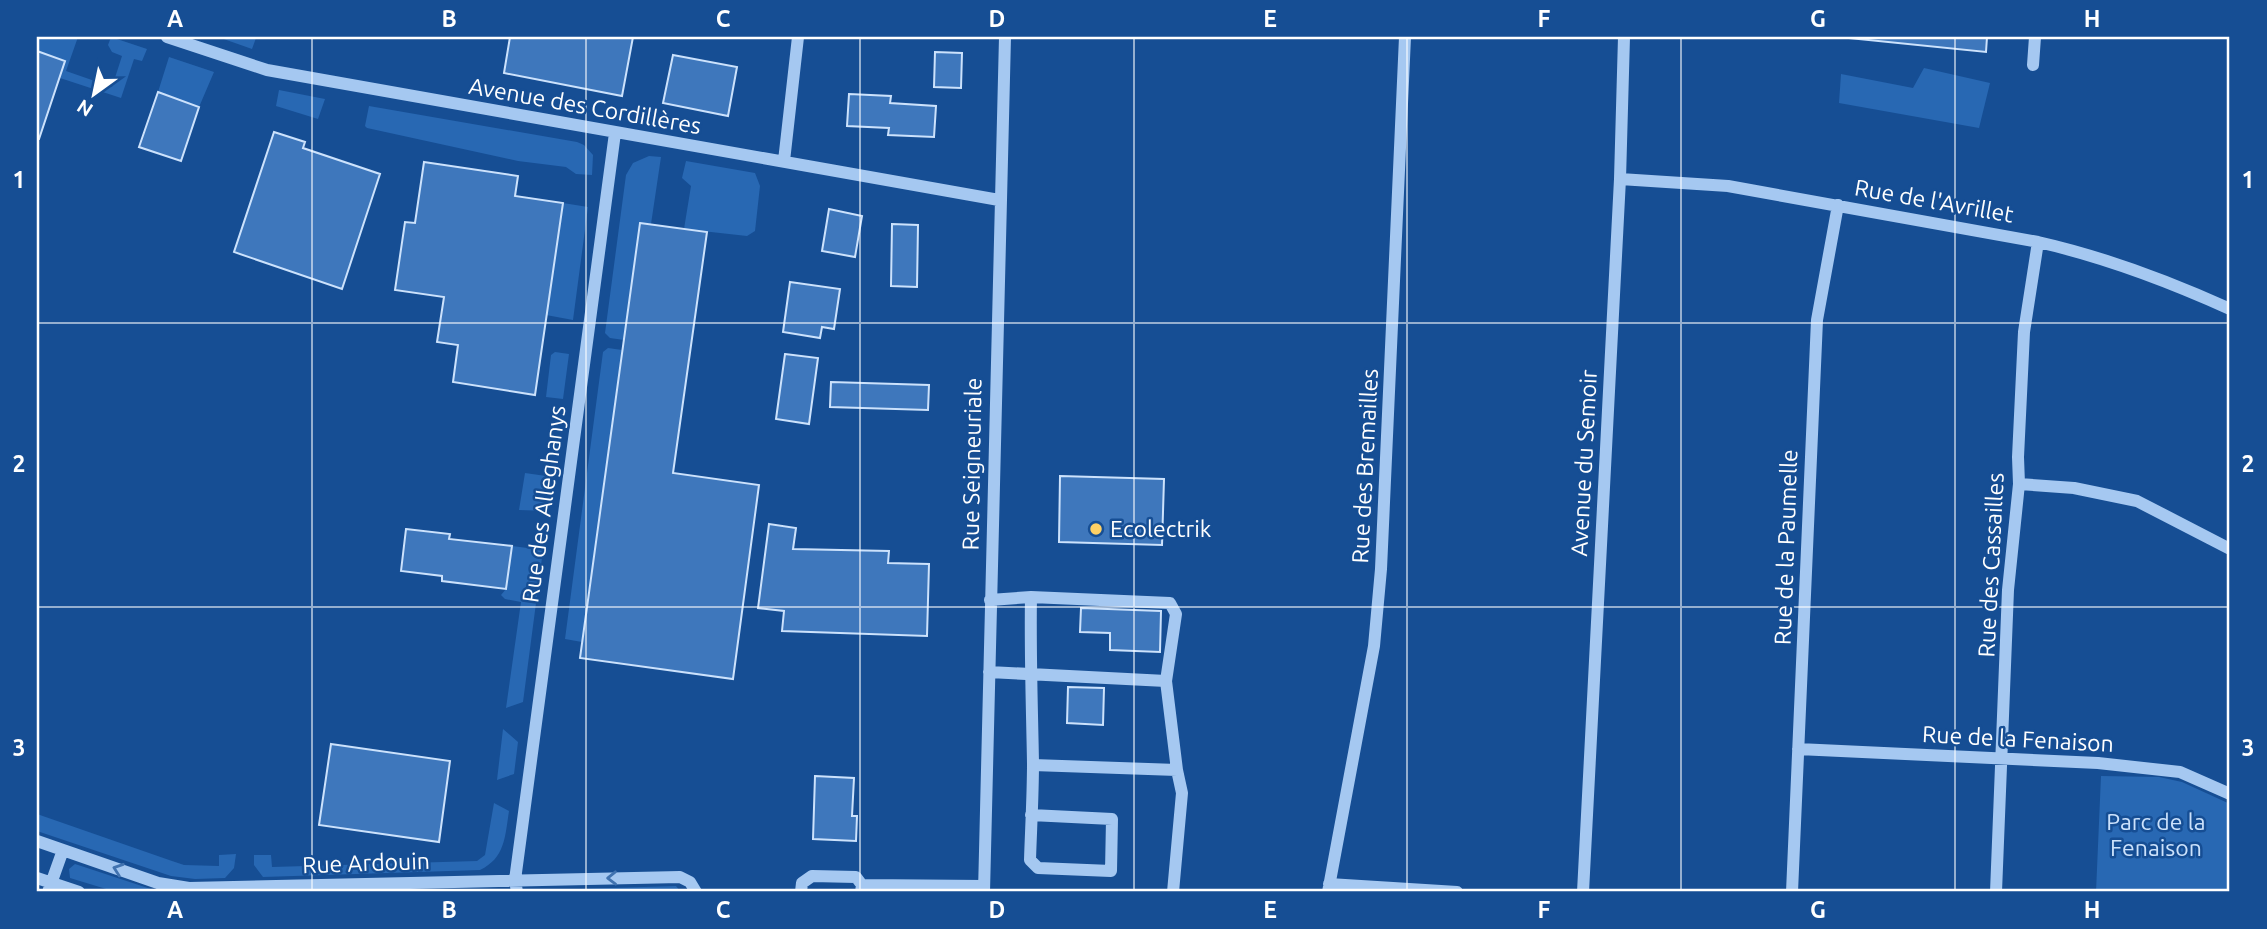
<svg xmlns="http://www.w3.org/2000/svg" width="2267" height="929" viewBox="0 0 2267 929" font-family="Ubuntu,sans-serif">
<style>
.green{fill:#2868b3}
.building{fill:#3e77bc;stroke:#cce2fc;stroke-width:2}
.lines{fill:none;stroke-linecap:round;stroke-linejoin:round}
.minor{stroke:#a5c8f1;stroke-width:12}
.oneway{stroke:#4173b0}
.grid{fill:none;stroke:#fff;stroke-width:2;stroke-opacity:0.55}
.poi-dot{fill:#ffd165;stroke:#164e94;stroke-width:2.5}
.labels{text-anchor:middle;stroke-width:5;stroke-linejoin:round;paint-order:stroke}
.street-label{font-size:23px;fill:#fff;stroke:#164e94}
.poi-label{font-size:23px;fill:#fff;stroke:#164e94;text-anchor:start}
.park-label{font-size:23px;fill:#cce2fc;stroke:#164e94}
.neatline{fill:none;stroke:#fff;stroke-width:2.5}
.grid-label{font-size:23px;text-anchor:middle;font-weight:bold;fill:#fff}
</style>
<rect width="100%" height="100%" fill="#164e94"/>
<path class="green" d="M37,37H78L66,71L112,87L122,56L112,52L108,45L111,37L147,49L142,61L134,59L121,98L60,78L65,61L37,51Z
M218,37H252L256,38L252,49Z
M169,57L214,72L199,107L158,92Z
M1924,68L1990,83L1979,128L1839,103L1841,74L1913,88Z
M279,90L325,99L318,119L276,106Z
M369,106L577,142L584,145L593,155L592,175L576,174L566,167L518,161L367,128L365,126Z
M649,156L661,157L651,224L640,223L624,340L610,338L605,333L626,175L633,163Z
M686,161L755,173L760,186L755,231L747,236L684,229L691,186L682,178Z
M563,203L588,207L573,320L546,315Z
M608,348L622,350L582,642L565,639L603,352Z
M555,352L569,354L563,399L546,397L551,355Z
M525,473L553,477L548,511L519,510Z
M512,546L543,550L523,702L506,708L521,602L505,599L501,595L506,589Z
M503,729L518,742L514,774L497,780Z
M2101,776L2159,777L2182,782L2230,804V892H2096Z
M494,803L509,811C505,837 505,858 480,870L263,877L254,865V855H271L272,867L477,861L485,855Z
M37,814L172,861L184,865L219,866V855L236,854L234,868L225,878L195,879L171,876L37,831Z
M75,864L160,892H116L70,878L69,869Z
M676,886L681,892H541L546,890Z"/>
<path class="building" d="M510,37H633L622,96L504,73Z
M1839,37H1987L1986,52Z
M37,51L65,61L39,139H37Z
M935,52L962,53L961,88L934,87Z
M673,55L737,67L728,116L663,103Z
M158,92L199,107L181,161L139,147Z
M849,94L891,96L890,103L936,106L934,137L888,135L889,128L847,126Z
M274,132L305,142L303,148L380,174L342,289L234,252Z
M424,162L518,176L515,196L563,203L535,395L453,382L458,345L437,342L444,297L395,290L405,222L415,223Z
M829,209L862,216L855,257L822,251Z
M640,223L707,232L673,473L759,485L733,679L580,658Z
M892,224L918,225L917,287L891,286Z
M790,282L840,289L834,329L822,327L820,338L783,332Z
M785,354L818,358L809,424L776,419Z
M831,382L929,385L928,410L830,407Z
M1060,476L1164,479L1162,545L1059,542Z
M769,524L796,528L793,549L889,551L888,563L929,564L927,636L782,631L784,611L758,608Z
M406,529L450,534L449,539L512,546L506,589L442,581V576L401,571Z
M1081,608L1161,611L1160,652L1110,650V633L1080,632Z
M1068,687L1104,688L1103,725L1067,723Z
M331,744L450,761L439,842L319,825Z
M815,776L854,778L852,816H857L856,841L813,839Z"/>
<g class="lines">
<path class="minor" d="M167,37L267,70L999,200
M2033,65L2035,37
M784,161L798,37
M1620,179L1728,186L2038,242C2105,257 2168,281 2230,309
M2019,484L2074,488L2137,501L2230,549
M989,672L1166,681L1176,614L1170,603L1031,597L990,600
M1798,749L2098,763L2180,772L2230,794
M1033,765L1177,770L1166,681
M1031,815L1112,819L1111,871L1038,868L1030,860C1031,828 1033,795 1033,763C1032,707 1030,652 1031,597
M37,841L158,883L189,888L680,877L690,882L696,892
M37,878L79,892
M1329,884L1457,892
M48,892L63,850
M517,892L515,880L615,133
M801,892L802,883L812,876L856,877L862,885
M861,892L862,885L984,886
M984,892L1005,37
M1173,892L1182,793L1177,770
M1328,892L1374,646L1381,569L1405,37
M1583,892L1620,179L1624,37
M1792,892L1817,320L1838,205
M1996,892L2008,590L2019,484L2018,457L2024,332L2038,242"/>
</g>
<defs><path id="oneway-chevron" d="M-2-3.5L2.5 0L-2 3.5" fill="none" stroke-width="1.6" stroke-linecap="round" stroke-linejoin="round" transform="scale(1.75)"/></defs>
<g class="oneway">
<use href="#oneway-chevron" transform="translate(118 869) rotate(-161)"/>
<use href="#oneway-chevron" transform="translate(612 878) rotate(179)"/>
</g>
<path class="grid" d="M312,37V892M586,37V892M860,37V892M1134,37V892M1407,37V892M1681,37V892M1955,37V892M37,323H2230M37,607H2230"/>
<circle class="poi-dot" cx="1096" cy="529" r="7"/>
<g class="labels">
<g class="street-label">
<text transform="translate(585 106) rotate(10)" y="8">Avenue des Cordillères</text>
<text transform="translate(1934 201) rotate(10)" y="8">Rue de l'Avrillet</text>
<text transform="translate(1584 463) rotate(-87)" y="8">Avenue du Semoir</text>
<text transform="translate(972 464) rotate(-89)" y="8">Rue Seigneuriale</text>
<text transform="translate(1365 466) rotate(-87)" y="8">Rue des Bremailles</text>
<text transform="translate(544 504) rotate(-82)" y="8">Rue des Alleghanys</text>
<text transform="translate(1786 547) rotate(-88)" y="8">Rue de la Paumelle</text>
<text transform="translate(1991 565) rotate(-87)" y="8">Rue des Cassailles</text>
<text transform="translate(2018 739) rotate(3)" y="8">Rue de la Fenaison</text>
<text transform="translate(366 863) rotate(-2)" y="8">Rue Ardouin</text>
</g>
<g class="poi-label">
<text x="1110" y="537">Ecolectrik</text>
</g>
<g class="park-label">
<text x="2156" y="830">Parc de la<tspan x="2156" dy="26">Fenaison</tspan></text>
</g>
</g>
<rect width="2267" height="929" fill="none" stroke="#164e94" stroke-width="77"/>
<g transform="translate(94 94) rotate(213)" stroke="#164e94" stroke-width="5" paint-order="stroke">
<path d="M0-5L12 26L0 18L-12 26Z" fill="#ffffff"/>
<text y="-10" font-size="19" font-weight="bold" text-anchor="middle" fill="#ffffff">N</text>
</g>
<rect x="38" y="38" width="2190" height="852" class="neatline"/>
<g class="grid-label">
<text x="175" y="27">A</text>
<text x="449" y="27">B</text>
<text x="723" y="27">C</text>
<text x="997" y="27">D</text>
<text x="1270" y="27">E</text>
<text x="1544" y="27">F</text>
<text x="1818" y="27">G</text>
<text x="2092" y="27">H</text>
<text x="19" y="188">1</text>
<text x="2248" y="188">1</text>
<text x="19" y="472">2</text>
<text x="2248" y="472">2</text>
<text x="19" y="756">3</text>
<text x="2248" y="756">3</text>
<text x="175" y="918">A</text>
<text x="449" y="918">B</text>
<text x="723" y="918">C</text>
<text x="997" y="918">D</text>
<text x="1270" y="918">E</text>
<text x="1544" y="918">F</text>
<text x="1818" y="918">G</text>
<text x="2092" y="918">H</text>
</g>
</svg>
